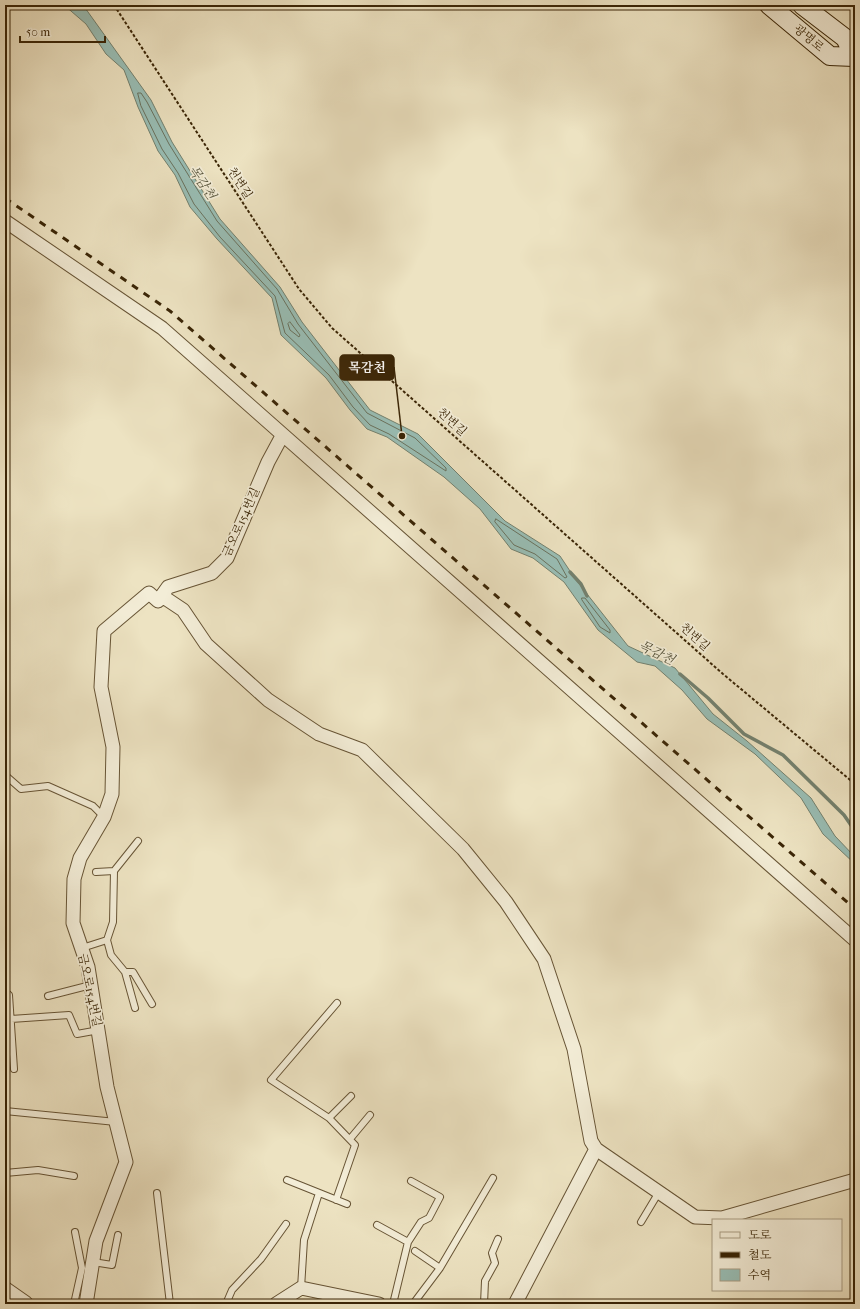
<svg xmlns="http://www.w3.org/2000/svg" width="860" height="1309" viewBox="0 0 860 1309" font-family="'IM FELL French Canon','Noto Serif KR',serif">
<style>
.water{fill:#99beb5;stroke:#73816f}
.lines{fill:none;stroke-linecap:round;stroke-linejoin:round}
.shore{stroke:#6a725e;stroke-width:1}
.stream{stroke:#73816f;stroke-width:3.5}
.service-casing{stroke:#675435;stroke-width:8}
.minor-casing{stroke:#675435;stroke-width:15}
.tertiary-casing{stroke:#675435;stroke-width:18}
.secondary-casing{stroke:#3a2506;stroke-width:20}
.path{stroke:#3a2506;stroke-width:2;stroke-dasharray:3 2;stroke-linecap:butt}
.service{stroke:#f3edd7;stroke-width:6}
.minor{stroke:#f3edd7;stroke-width:13}
.tertiary{stroke:#f3edd7;stroke-width:16}
.secondary{stroke:#f3edd7;stroke-width:18}
.rail{stroke:#3a2506;stroke-width:3;stroke-dasharray:7 7;stroke-linecap:butt}
.labels{text-anchor:middle;stroke-width:3.5;stroke-linejoin:round;paint-order:stroke}
.street-label{font-size:12px;fill:#3a2506;stroke:#f3edd7}
.water-label{font-size:13px;font-style:italic;fill:#56533b;stroke:#f3edd7}
.leader{fill:none;stroke:#3a2506;stroke-width:1.5}
.callout-dot{fill:#3a2506;stroke:#f3edd7;stroke-width:1.5}
.callout{fill:#3a2506;stroke:#3a2506;stroke-width:1.5}
.callout-label{font-size:13px;text-anchor:middle;font-weight:bold;fill:#fff}
</style>
<rect width="100%" height="100%" fill="#ede3c2"/>
<filter id="stains"><feTurbulence type="fractalNoise" baseFrequency=".005" numOctaves="4"/><feColorMatrix values="0 0 0 0 .2 0 0 0 0 .09 0 0 0 0 .02 0 0 0 .5 -.17"/></filter>
<radialGradient id="worn" r=".72"><stop offset=".6" stop-color="#630" stop-opacity="0"/><stop offset="1" stop-color="#630" stop-opacity=".3"/></radialGradient>
<path class="water" d="M64,5H83L151,100L172,142L220,219L280,287L302,322L370,410L418,434L505,521L560,556L576,580L628,646L675,668L713,714L747,741L811,798L835,836L855,857V864L823,834L801,798L755,754L707,719L682,690L655,666L637,662L598,630L564,582L533,558L511,549L480,509L444,477L387,437L367,429L350,410L326,378L281,335L272,298L217,239L190,207L175,175L158,151L138,107L124,70L106,54L86,24Z"/>
<g class="lines">
<path class="shore" d="M138,93H141L147,102L169,144L217,221L277,289L298,324L367,413L415,438L446,468V471L389,434L370,425L353,407L329,375L285,333L275,296L220,237L194,204L178,173L162,149L141,106Z
M290,322L300,335L299,337L290,330L288,324Z
M496,519L557,559L567,577L565,578L535,554L514,545L495,522Z
M582,598H585L610,630V633L600,627L582,600Z"/>
<path class="stream" d="M570,572L581,584L587,596
M680,674L708,698L744,734L783,755L844,815L855,831"/>
<g class="service-casing">
<path id="service" d="M5,775L21,789L48,786L93,806L104,817
M96,872L114,871
M107,940L113,922L114,871L138,841
M82,948L107,940L111,955L125,972L135,1008
M125,972H133L152,1004
M5,992L9,995L14,1069
M48,996L91,985
M11,1019L69,1015L77,1034L99,1030
M5,1111L116,1122
M329,1118L351,1096
M350,1139L370,1115
M5,1173L38,1170L74,1176
M287,1180L347,1204
M157,1193L170,1304
M336,1200L355,1145L329,1118L271,1080L337,1003
M641,1222L659,1192
M377,1225L408,1242L393,1304
M408,1242L421,1222L429,1218L440,1197L411,1181
M93,1262L112,1265L118,1235
M440,1268L493,1178
M301,1288L304,1240L319,1193
M74,1304L82,1268L75,1232
M226,1304L232,1290L261,1259L286,1224
M413,1304L440,1268L415,1251
M484,1304L485,1281L495,1263L492,1253L498,1239"/>
</g>
<g class="minor-casing">
<path id="minor" d="M5,221L162,328L855,940
M162,596L183,610L206,644L268,700L319,734L362,750L463,849L506,902L544,959L574,1049L591,1141L596,1149L695,1217L722,1218L855,1180
M86,1304L96,1241L126,1162L107,1087L88,967L73,923L74,879L80,858L104,817L112,794L113,747L101,687L104,631L149,593L158,601L168,587L212,573L227,558L268,462L282,436
M276,1304L301,1288L379,1304
M515,1304L596,1149"/>
</g>
<g class="tertiary-casing">
<path id="tertiary" d="M5,1290L25,1304"/>
</g>
<g class="secondary-casing">
<path id="secondary" d="M769,5L830,56L854,57
M802,5L845,38L855,58"/>
</g>
<path class="path" d="M114,5L299,289L332,328L723,674L855,784"/>
<use href="#service" class="service"/>
<use href="#minor" class="minor"/>
<use href="#tertiary" class="tertiary"/>
<use href="#secondary" class="secondary"/>
<path class="rail" d="M5,198L170,311L855,909"/>
</g>
<g class="labels">
<g class="street-label">
<text transform="translate(809 38) rotate(40)" y="4">광명로</text>
<text transform="translate(240 183) rotate(57)" y="4">천변길</text>
<text transform="translate(452 422) rotate(42)" y="4">천변길</text>
<text transform="translate(241 522) rotate(-66)" y="4">금오로154번길</text>
<text transform="translate(695 637) rotate(42)" y="4">천변길</text>
<text transform="translate(90 990) rotate(78)" y="4">금오로154번길</text>
</g>
<g class="water-label">
<text transform="translate(203 182) rotate(56)" y="5">목감천</text>
<text transform="translate(657 652) rotate(26)" y="5">목감천</text>
</g>
</g>
<path class="leader" d="M402 436L394 367"/>
<circle class="callout-dot" cx="402" cy="436" r="4"/>
<rect class="callout" x="340" y="355" width="54" height="25" rx="4"/>
<g class="callout-label">
<text x="367" y="372">목감천</text>
</g>
<rect width="860" height="1309" fill="none" stroke="#ede3c2" stroke-width="20"/>
<rect x="6" y="6" width="848" height="1297" fill="none" stroke="#3a2506" stroke-width="2"/>
<rect x="10" y="10" width="840" height="1289" fill="none" stroke="#3a2506"/>
<rect x="712" y="1219" width="130" height="72" fill="#f3edd7" stroke="#a99d83"/>
<rect x="720" y="1232" width="20" height="6" fill="#f3edd7" stroke="#a99d83"/>
<text x="748" y="1239" font-size="12" fill="#3a2506">도로</text>
<rect x="720" y="1252" width="20" height="6" fill="#3a2506" stroke="#a99d83"/>
<text x="748" y="1259" font-size="12" fill="#3a2506">철도</text>
<rect x="720" y="1269" width="20" height="12" fill="#99beb5" stroke="#a99d83"/>
<text x="748" y="1279" font-size="12" fill="#3a2506">수역</text>
<path d="M20 36v6h85v-6" fill="none" stroke="#3a2506" stroke-width="2"/>
<text x="26" y="36" font-size="12" fill="#3a2506" stroke="#f3edd7" stroke-width="3" paint-order="stroke">50 m</text>
<rect width="100%" height="100%" filter="url(#stains)"/>
<rect width="100%" height="100%" fill="url(#worn)"/>
</svg>
